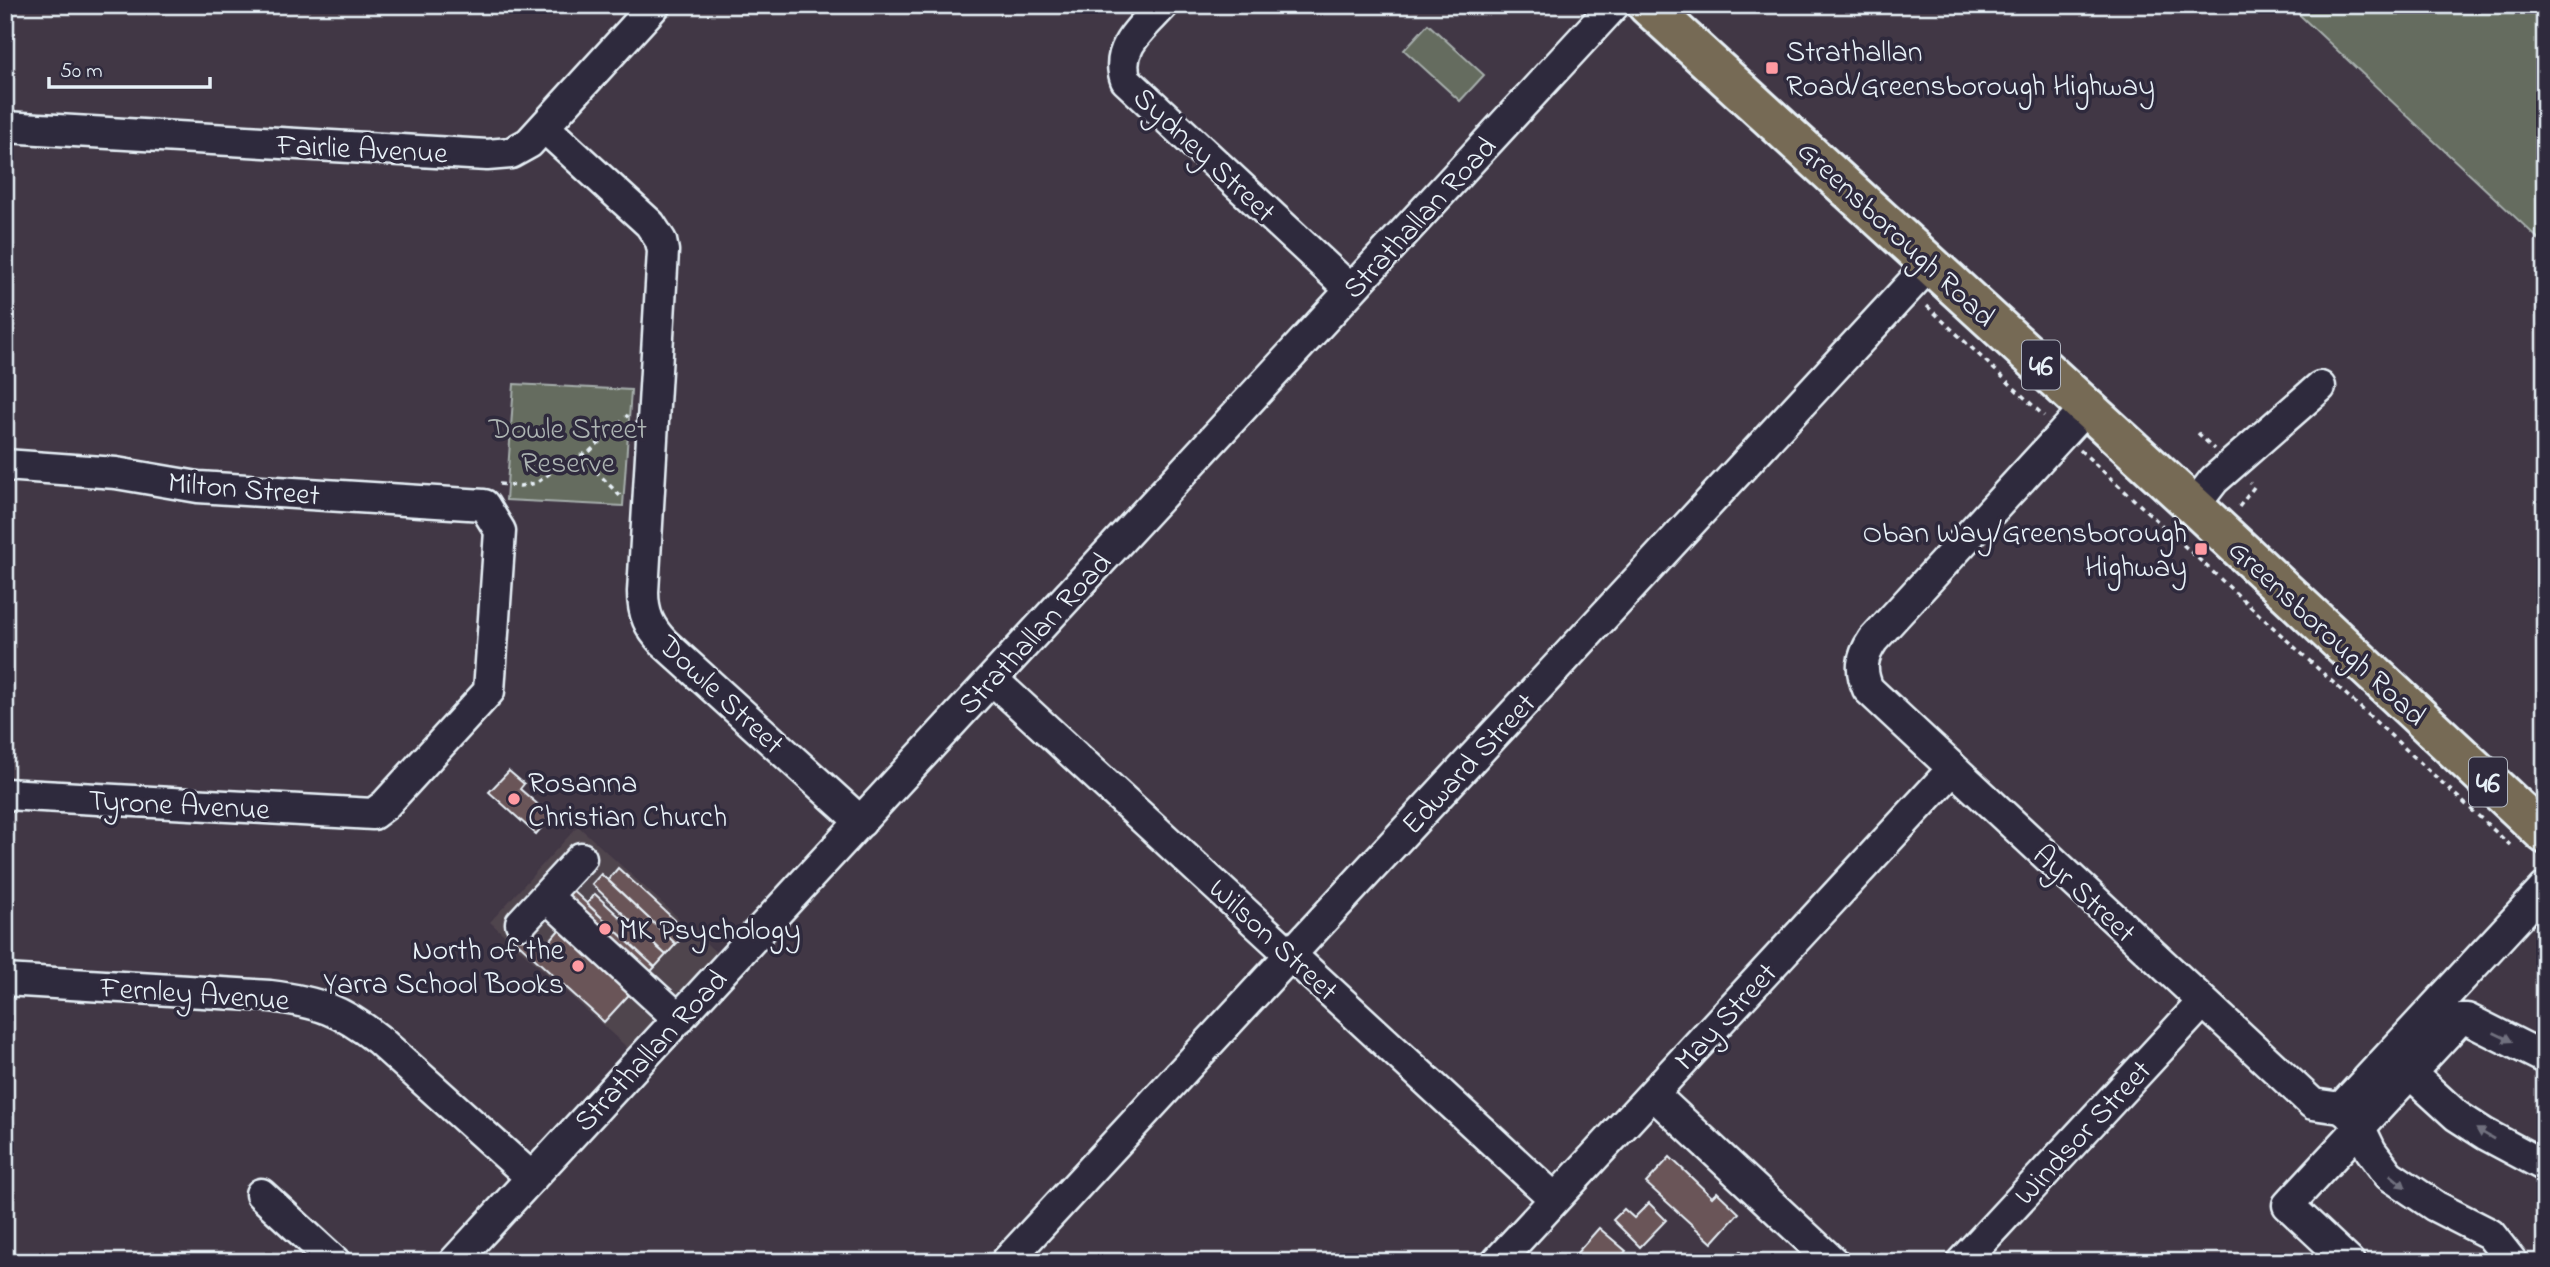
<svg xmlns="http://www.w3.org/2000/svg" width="2550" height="1267" viewBox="0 0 2550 1267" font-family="'Indie Flower',sans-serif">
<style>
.built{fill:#50444e}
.green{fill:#656c5f;stroke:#a6aeac;stroke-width:2}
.building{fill:#6a5558;stroke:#e8f1f8;stroke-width:2}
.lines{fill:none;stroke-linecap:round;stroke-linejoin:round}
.minor-casing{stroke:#e8f1f8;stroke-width:35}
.highway-casing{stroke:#e8f1f8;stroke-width:44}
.path{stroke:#e8f1f8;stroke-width:3.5;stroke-dasharray:5 5;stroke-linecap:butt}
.minor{stroke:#2f2a3d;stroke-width:30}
.highway{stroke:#766a54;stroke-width:38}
.oneway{fill:#70707e}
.poi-dot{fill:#ff9aa2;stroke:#2f2a3d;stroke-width:2.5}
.labels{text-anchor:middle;stroke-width:7;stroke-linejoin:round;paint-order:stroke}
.shield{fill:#2f2a3d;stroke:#b0b5c0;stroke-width:2}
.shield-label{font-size:28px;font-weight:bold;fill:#e8f1f8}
.poi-label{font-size:30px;fill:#e8f1f8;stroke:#2f2a3d;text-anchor:start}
.street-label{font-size:30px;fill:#e8f1f8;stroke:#2f2a3d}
.park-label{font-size:30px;fill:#adb5b3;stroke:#2f2a3d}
</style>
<rect width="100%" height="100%" fill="#413745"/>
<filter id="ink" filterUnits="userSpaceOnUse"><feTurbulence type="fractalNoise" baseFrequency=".0143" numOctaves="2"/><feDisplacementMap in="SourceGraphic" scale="14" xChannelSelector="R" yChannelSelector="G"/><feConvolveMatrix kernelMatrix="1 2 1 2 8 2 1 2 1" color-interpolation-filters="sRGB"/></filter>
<g filter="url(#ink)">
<path class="built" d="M578,826L720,956L632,1052L490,922Z"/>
<path class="green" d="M2289,5H2545V245Z
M1428,24L1484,75L1460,101L1404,50Z
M514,384L631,390L623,506L506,500Z"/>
<path class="building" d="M509,771L524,784L520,789L542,808L544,806L553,814L536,834L489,792Z
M618,868L688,932L676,944L608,880Z
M601,874L676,944L666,955L592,884Z
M566,884L655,967L644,979L557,894Z
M595,894L622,919L624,917L630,922L628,925L640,936L642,934L666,955L655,967L587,904Z
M521,922L546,945L565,923L636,987L604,1022L509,935Z
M1670,1157L1712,1197L1717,1192L1739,1213L1712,1243L1646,1183Z
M1649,1203L1666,1220L1640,1247L1613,1220L1624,1209L1634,1218Z
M1599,1228L1626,1251L1617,1262H1586L1576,1254Z
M1741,1251L1753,1262H1731Z"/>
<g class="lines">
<g class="minor-casing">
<path id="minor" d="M1163,5C1143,27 1114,48 1126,80L1351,290
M5,127L487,155L511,153L529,143L655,5
M544,127L650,224L661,241L663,251L643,592C643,614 649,627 664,643L861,822
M2087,407L1873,640C1861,658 1860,670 1868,689L2313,1104L2341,1108L2348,1113L2359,1126L2371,1151L2389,1175L2435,1206L2490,1234L2512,1262
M5,465L116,473L198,487L484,505L500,531L489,691L385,805L373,814L5,794
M2194,506L2214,480L2320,387
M992,679L1555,1199
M546,896L679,1019
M521,923L581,858
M5,980L270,996C318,1002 341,1010 379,1040L532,1178
M2410,1073L2457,1116L2485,1134L2545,1166
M1653,1094L1833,1262
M2341,1108L2545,888
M261,1194L335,1262
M454,1262L1614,5
M1006,1262L1930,264
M1497,1262L1952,770
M1962,1262L2202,1003
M2349,1262L2288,1205L2449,1031L2460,1019H2467L2545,1058"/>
</g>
<g class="highway-casing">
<path id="highway" d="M1647,5L2194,506L2545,834"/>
</g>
<path class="path" d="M1927,306L2044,416
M2198,433L2214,449
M2080,450L2510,845
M583,455L593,468L623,499
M499,484L520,486L537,483L564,462L589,452L628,415
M2239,507L2254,487L2250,483"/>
<use href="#minor" class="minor"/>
<use href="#highway" class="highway"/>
</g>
<defs><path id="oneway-solid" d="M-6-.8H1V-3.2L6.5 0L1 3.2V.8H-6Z" transform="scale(1.75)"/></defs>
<g class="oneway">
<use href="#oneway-solid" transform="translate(2503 1037) rotate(26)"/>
<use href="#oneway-solid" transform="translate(2485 1134) rotate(-150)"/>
<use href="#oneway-solid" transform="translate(2398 1181) rotate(39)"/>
</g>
</g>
<g class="poi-dot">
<rect x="1765" y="61" width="14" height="14" rx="3.5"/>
<rect x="2194" y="542" width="14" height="14" rx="3.5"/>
<circle cx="514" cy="799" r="7"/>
<circle cx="605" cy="929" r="7"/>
<circle cx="578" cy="966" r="7"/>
</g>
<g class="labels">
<g class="shield">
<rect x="2022" y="340.5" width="38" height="49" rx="5"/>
<rect x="2469" y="757.5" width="38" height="49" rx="5"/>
</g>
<g class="shield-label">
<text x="2041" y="375">46</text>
<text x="2488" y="792">46</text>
</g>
<g class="poi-label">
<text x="1786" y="61">Strathallan<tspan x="1786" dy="34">Road/Greensborough Highway</tspan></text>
<text x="2187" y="542" text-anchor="end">Oban Way/Greensborough<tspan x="2187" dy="34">Highway</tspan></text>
<text x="528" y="792">Rosanna<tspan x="528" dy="34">Christian Church</tspan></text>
<text x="619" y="939">MK Psychology</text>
<text x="564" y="959" text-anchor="end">North of the<tspan x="564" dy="34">Yarra School Books</tspan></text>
</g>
<g class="street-label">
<text transform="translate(362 148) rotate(3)" y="10">Fairlie Avenue</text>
<text transform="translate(1205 154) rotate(43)" y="10">Sydney Street</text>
<text transform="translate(1419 217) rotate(-47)" y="10">Strathallan Road</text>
<text transform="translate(1897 233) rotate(43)" y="10">Greensborough Road</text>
<text transform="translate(244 488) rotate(5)" y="10">Milton Street</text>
<text transform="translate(2328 632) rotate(43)" y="10">Greensborough Road</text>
<text transform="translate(1034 633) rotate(-47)" y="10">Strathallan Road</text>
<text transform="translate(722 694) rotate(43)" y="10">Dowle Street</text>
<text transform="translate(1468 763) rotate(-47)" y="10">Edward Street</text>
<text transform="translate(179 804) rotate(3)" y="10">Tyrone Avenue</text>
<text transform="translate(2085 893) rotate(43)" y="10">Ayr Street</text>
<text transform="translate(1274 939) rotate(43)" y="10">Wilson Street</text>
<text transform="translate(195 993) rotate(4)" y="10">Fernley Avenue</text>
<text transform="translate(1725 1016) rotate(-47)" y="10">May Street</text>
<text transform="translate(650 1050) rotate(-47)" y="10">Strathallan Road</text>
<text transform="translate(2082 1132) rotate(-47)" y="10">Windsor Street</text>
</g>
<g class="park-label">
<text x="568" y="438">Dowle Street<tspan x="568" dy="34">Reserve</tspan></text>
</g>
</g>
<rect width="2550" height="1267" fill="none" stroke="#2f2a3d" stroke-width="28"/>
<rect x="14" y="14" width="2522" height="1239" fill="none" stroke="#e8f1f8" stroke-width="2.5" filter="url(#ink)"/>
<path d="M49 77v10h161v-10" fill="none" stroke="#e8f1f8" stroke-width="3.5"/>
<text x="60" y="77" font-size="21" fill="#e8f1f8" stroke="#2f2a3d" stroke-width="5" paint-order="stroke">50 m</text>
</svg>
